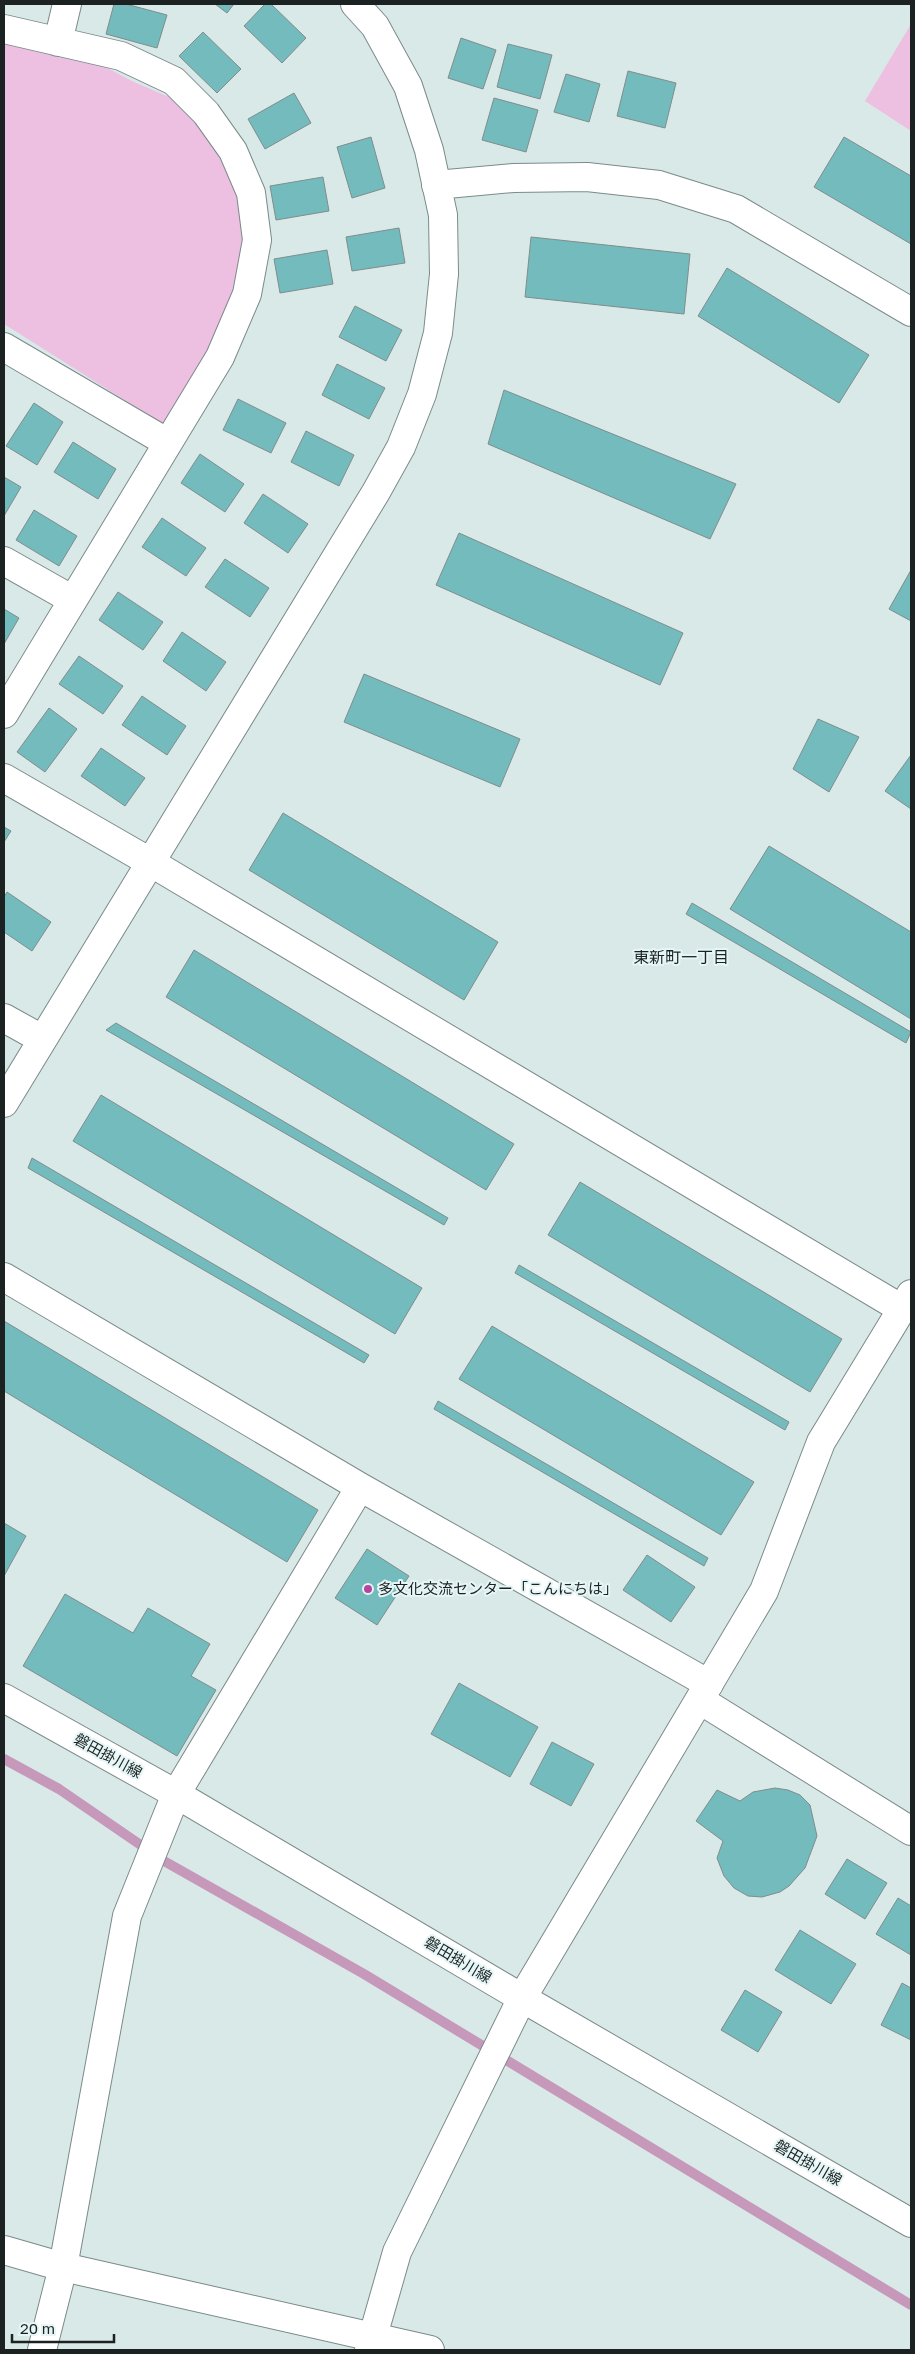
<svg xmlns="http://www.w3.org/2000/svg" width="915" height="2354" viewBox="0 0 915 2354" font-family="'Golos Text','Noto Sans JP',sans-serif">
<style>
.green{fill:#edbfe1}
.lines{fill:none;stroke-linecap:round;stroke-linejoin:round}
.stream{stroke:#c698ba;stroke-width:10}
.building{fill:#73bbbc;stroke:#7f8d8d}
.minor-casing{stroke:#7b8a8a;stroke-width:30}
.tertiary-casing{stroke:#7b8a8a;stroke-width:30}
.secondary-casing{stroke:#7b8a8a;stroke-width:30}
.minor{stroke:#fff;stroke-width:28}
.tertiary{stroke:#fff;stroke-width:28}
.secondary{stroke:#fff;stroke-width:28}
.poi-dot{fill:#b545a1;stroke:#e6f6f6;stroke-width:2}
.labels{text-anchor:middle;stroke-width:4;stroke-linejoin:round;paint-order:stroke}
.poi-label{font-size:15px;fill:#1c2222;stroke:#e6f6f6;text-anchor:start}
.street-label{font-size:15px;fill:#1c2222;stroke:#e6f6f6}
.neighbourhood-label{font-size:16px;fill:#1c2222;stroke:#e6f6f6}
</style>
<rect width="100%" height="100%" fill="#d9e9e8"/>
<path class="green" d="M911,24V131L865,101Z
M4,29L58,42L132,81L206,113L254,217L249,288L175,432L4,324Z"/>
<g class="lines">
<path class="stream" d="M4,1759L59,1789L164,1861L364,1974L911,2305"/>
</g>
<path class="building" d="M114,4H126L167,15L157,48L106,34Z
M215,4H234L227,13Z
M265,4H271L306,38L282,63L244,26Z
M203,32L241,69L217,93L179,56Z
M461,38L496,50L483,89L448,78Z
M508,44L552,55L540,99L497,87Z
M628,71L676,83L665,128L617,116Z
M566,74L600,84L589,122L554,112Z
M294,93L311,123L265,149L248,119Z
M494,98L538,110L526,152L482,140Z
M371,137L385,188L352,198L337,147Z
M844,137L911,176V244L814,187Z
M323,177L329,211L276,220L270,186Z
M399,228L405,263L352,271L346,237Z
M531,237L690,254L684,314L525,297Z
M327,250L333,284L280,293L274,259Z
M727,268L869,355L839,403L698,316Z
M355,306L402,330L386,361L339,337Z
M337,364L385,388L369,419L322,395Z
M504,390L736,484L710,539L488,444Z
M238,399L286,423L271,453L223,430Z
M34,403L63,422L37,465L6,446Z
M306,431L354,455L339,486L291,462Z
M73,442L116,469L98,499L54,472Z
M200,454L244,484L225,512L181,483Z
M4,477L21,487L4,516Z
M263,494L308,524L288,553L244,523Z
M34,510L77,536L59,566L16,540Z
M162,518L206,548L186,576L142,547Z
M459,533L683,633L660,685L436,585Z
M225,559L269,588L250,617L205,587Z
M911,570V621L889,609Z
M118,592L163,622L143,650L99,620Z
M4,609L19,618L4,644Z
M182,632L226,662L206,691L163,661Z
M79,656L123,686L103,714L59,684Z
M364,674L520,739L500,787L344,722Z
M142,696L186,726L167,755L122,725Z
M49,708L77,729L45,772L17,752Z
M818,719L859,737L829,792L793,769Z
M101,748L145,778L125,806L81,776Z
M911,755V809L885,791Z
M283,813L498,942L464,1000L249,870Z
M4,827L11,831L4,842Z
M769,846L911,932V1019L730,909Z
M7,892L51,922L32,951L4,932V897Z
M692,903L911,1032L906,1043L686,914Z
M194,950L514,1144L486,1190L166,997Z
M116,1023L448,1218L444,1225L106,1030Z
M101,1095L422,1288L395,1334L73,1141Z
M32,1158L369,1355L364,1363L28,1168Z
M580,1182L842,1339L810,1392L548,1235Z
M519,1265L789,1422L785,1430L515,1273Z
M4,1321L318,1510L287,1562L4,1391Z
M492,1326L754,1482L721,1535L459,1379Z
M438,1401L708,1558L704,1566L434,1409Z
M4,1523L26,1536L4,1576Z
M367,1549L409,1576L377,1625L335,1598Z
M647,1555L695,1587L671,1622L623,1590Z
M65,1594L133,1633L148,1608L210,1644L191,1676L216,1690L177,1756L23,1666Z
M459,1683L538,1727L510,1777L431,1734Z
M552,1742L594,1764L571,1806L530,1784Z
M775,1788L788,1790L800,1795L810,1805L817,1836L805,1868L789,1886L780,1892L762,1897L748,1896L734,1888L724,1876L717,1858L723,1841L696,1821L717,1790L740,1801L753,1792Z
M847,1859L887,1883L865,1919L825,1894Z
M898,1898L911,1906V1955L876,1934Z
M800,1930L856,1964L831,2004L775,1970Z
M902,1983L911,1988V2040L881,2025Z
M745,1990L782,2012L758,2052L721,2030Z"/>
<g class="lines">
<g class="minor-casing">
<path id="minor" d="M4,29L121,56L174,81L206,113L233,151L251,193L257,240L247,294L220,357L4,714
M58,42L67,4
M436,185L513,178L587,177L659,185L736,209L911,312
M4,347L168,443
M4,561L73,600
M4,778L150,862L902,1309
M4,1277L360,1487L709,1684
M700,1700L911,1831
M176,1794L360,1487
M4,2250L63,2267L430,2350"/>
</g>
<g class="tertiary-casing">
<path id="tertiary" d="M4,1018L42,1039
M4,1103L376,492L401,447L422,394L438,333L444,274L443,215L429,150L408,86L375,26L355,4
M42,2350L63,2267L127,1916L176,1794
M369,2350L397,2252L522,1998L764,1591L821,1442L911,1294"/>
</g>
<g class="secondary-casing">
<path id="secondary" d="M4,1698L176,1794L522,1998L911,2223"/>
</g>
<use href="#minor" class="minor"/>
<use href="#tertiary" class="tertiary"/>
<use href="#secondary" class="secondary"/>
</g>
<circle class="poi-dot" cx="368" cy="1589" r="5"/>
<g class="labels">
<g class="poi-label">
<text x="378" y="1594">多文化交流センター「こんにちは」</text>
</g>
<g class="street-label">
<text transform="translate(108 1756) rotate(29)" y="5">磐田掛川線</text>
<text transform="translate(458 1960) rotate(31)" y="5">磐田掛川線</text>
<text transform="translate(808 2163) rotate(30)" y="5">磐田掛川線</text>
</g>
<g class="neighbourhood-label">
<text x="681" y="963">東新町一丁目</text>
</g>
</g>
<rect width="915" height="2354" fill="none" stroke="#1c2222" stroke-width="10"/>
<path d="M12 2334v8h102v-8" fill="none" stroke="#1c2222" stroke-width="2.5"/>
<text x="20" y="2334" font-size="15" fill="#1c2222" stroke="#e6f6f6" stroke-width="4" paint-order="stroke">20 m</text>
</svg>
